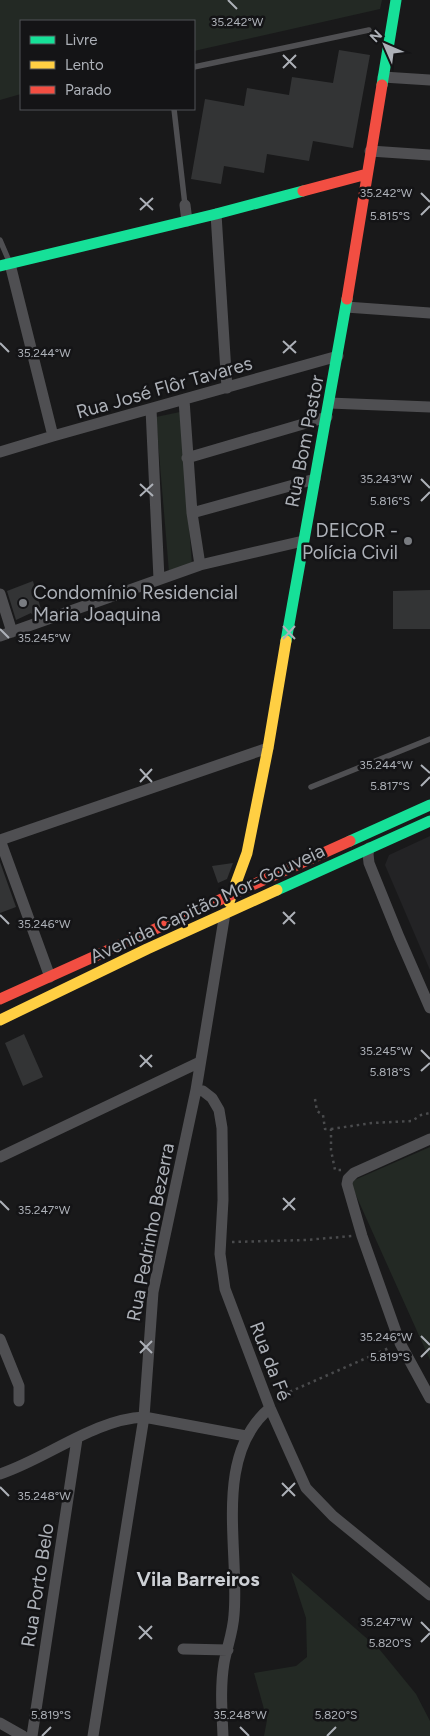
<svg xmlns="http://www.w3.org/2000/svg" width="430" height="1736" viewBox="0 0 430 1736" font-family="Figtree,sans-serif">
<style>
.built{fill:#232325}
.green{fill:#232924}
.building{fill:#333435}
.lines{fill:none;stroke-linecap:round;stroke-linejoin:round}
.path{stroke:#4a4b4d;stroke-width:2.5;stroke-dasharray:2.5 4;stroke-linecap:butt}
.lane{stroke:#4f4f52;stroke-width:5.5}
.street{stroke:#4f4f52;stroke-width:11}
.fast{stroke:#16e098;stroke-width:11}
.slow{stroke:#ffcf43;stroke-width:11}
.jam{stroke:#f24e42;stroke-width:11}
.ticks{fill:none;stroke:#adb1b8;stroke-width:2}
.poi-dot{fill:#797c81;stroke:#141416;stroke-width:2}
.labels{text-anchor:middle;stroke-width:5;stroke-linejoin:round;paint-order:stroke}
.street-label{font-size:19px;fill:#adb1b8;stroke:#141416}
.poi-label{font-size:19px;fill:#adb1b8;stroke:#141416;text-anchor:end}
.neighbourhood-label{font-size:20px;font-weight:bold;fill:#cdd0d5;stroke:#141416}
.ticks-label{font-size:12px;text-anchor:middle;fill:#adb1b8;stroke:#141416;stroke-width:5;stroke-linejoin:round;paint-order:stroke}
</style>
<rect width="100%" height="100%" fill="#19191a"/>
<path class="built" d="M430,836V970L385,865L389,855Z"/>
<path class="green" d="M0,0H382L380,9L194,51V21H21V94L0,100Z
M180,412L192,564L169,572L156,417Z
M430,1147V1360L350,1182Z
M291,1572L380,1650L416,1694L430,1721V1736H264L267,1720L254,1673L296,1666L307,1657L306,1618Z"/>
<path class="building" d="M339,50L370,55L353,148L313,141L309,161L267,154L264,173L224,166L221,184L191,179L205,99L244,106L247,88L289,95L292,77L333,83Z
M33,581L42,613L33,616L31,613L16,620L7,591Z
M430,590V629H393V591Z
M0,862L16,907L0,913Z
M233,863L227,879L218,883L212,866Z
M24,1034L43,1077L23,1086L5,1043Z"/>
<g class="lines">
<path class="path" d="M315,1099L317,1111L323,1115L325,1129H331V1150L335,1170H341
M331,1129L372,1123L412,1121L421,1115L430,1113
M232,1242L306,1240L352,1236
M278,1397L389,1348"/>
<path class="lane" d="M194,67L369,30
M174,109L185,205
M0,240L9,261
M311,787L430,739"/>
<path class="street" d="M383,77L430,80
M370,151L430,155
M185,205L187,221
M216,214L227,388
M10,264L53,436
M346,307L430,313
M184,400L192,513L200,565
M329,403L430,407
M151,409L159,579
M0,452L53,436L338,356
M187,458L327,417
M192,513L315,479
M0,594L12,632
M0,636L200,565L303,541
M0,840L268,748
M0,840L50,977
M369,848L368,854L369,863L399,937L430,1008
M196,1090L203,1091L212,1098L219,1110L222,1128L223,1200L220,1254L225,1289L270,1408L291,1455L306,1488L333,1516L430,1595
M430,1139L354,1173L348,1179L347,1184L362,1236L400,1343L430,1398
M0,1157L200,1062
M0,1339L19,1386V1401
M0,1474C46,1459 95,1419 144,1417L246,1436
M183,1649L228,1650
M0,1723L23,1736
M32,1736L77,1439
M93,1736L144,1417L153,1292L196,1090L225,913
M223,1736C222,1712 220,1687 224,1663C227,1647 233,1632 234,1615C240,1550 212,1456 270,1408"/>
<path class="fast" d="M382,85L396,0
M0,266L216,214L303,191
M286,641L347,299
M350,841L430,805
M277,890L430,821"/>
<path class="slow" d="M229,902L247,853L268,748L286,641
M0,1020L147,949L277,890"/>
<path class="jam" d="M303,191L367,174
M347,299L382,85
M0,999L350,841"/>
</g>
<path class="ticks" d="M228,0L237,9M283,55L296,68M283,68L296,55M421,193L430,202M140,198L153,210M140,210L153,198M421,215L430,206M283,341L296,353M0,343L9,352M283,353L296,341M421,479L430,488M140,484L153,496M140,496L153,484M421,501L430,492M283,626L295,639M0,629L9,638M283,639L295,626M421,765L430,773M140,769L152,782M140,782L152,769M421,786L430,777M283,912L295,924M0,915L9,924M283,924L295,912M421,1050L430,1059M140,1055L152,1067M140,1067L152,1055M421,1071L430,1063M283,1198L295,1210M0,1201L9,1210M283,1210L295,1198M421,1336L430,1345M140,1341L152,1353M140,1353L152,1341M421,1357L430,1348M282,1483L295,1496M0,1487L9,1496M282,1496L295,1483M421,1622L430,1631M139,1626L152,1639M139,1639L152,1626M421,1642L430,1633M240,1727L249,1736M42,1736L51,1727M327,1736L336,1727"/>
<g class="poi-dot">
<circle cx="408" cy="541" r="5"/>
<circle cx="23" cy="603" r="5"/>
</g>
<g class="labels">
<g class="street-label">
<text transform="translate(164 387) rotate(-16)" y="7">Rua José Flôr Tavares</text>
<text transform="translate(304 441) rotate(-79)" y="7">Rua Bom Pastor</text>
<text transform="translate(207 903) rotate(-25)" y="7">Avenida Capitão Mor-Gouveia</text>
<text transform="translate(150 1232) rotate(-79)" y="7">Rua Pedrinho Bezerra</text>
<text transform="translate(271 1361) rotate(69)" y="7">Rua da Fé</text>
<text transform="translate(37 1585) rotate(-81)" y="7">Rua Porto Belo</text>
</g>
<g class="poi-label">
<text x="398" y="537">DEICOR -<tspan x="398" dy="22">Polícia Civil</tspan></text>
<text x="33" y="599" text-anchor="start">Condomínio Residencial<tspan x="33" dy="22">Maria Joaquina</tspan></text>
</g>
<g class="neighbourhood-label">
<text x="198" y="1586">Vila Barreiros</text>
</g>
</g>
<g class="ticks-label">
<text x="237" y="26">35.242°W</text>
<text x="386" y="197">35.242°W</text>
<text x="390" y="220">5.815°S</text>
<text x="44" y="357">35.244°W</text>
<text x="386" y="483">35.243°W</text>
<text x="390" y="505">5.816°S</text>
<text x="44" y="642">35.245°W</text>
<text x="386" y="769">35.244°W</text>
<text x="390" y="790">5.817°S</text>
<text x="44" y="928">35.246°W</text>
<text x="386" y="1055">35.245°W</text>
<text x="390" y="1076">5.818°S</text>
<text x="44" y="1214">35.247°W</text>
<text x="386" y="1341">35.246°W</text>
<text x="390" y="1361">5.819°S</text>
<text x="44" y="1500">35.248°W</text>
<text x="386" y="1626">35.247°W</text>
<text x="390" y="1647">5.820°S</text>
<text x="51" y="1719">5.819°S</text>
<text x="240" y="1719">35.248°W</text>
<text x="336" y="1719">5.820°S</text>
</g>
<rect x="20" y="20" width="175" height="90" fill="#141416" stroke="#515357"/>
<rect x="30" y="36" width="25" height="8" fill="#16e098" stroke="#515357"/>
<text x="65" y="45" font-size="15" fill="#adb1b8">Livre</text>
<rect x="30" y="61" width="25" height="8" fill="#ffcf43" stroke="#515357"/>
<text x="65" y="70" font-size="15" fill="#adb1b8">Lento</text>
<rect x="30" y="86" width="25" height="8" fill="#f24e42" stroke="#515357"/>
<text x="65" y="95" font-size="15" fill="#adb1b8">Parado</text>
<g transform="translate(385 45) rotate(315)" stroke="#141416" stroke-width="4" paint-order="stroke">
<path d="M0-4L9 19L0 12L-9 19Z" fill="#adb1b8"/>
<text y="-8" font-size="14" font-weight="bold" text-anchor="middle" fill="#adb1b8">N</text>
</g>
</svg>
